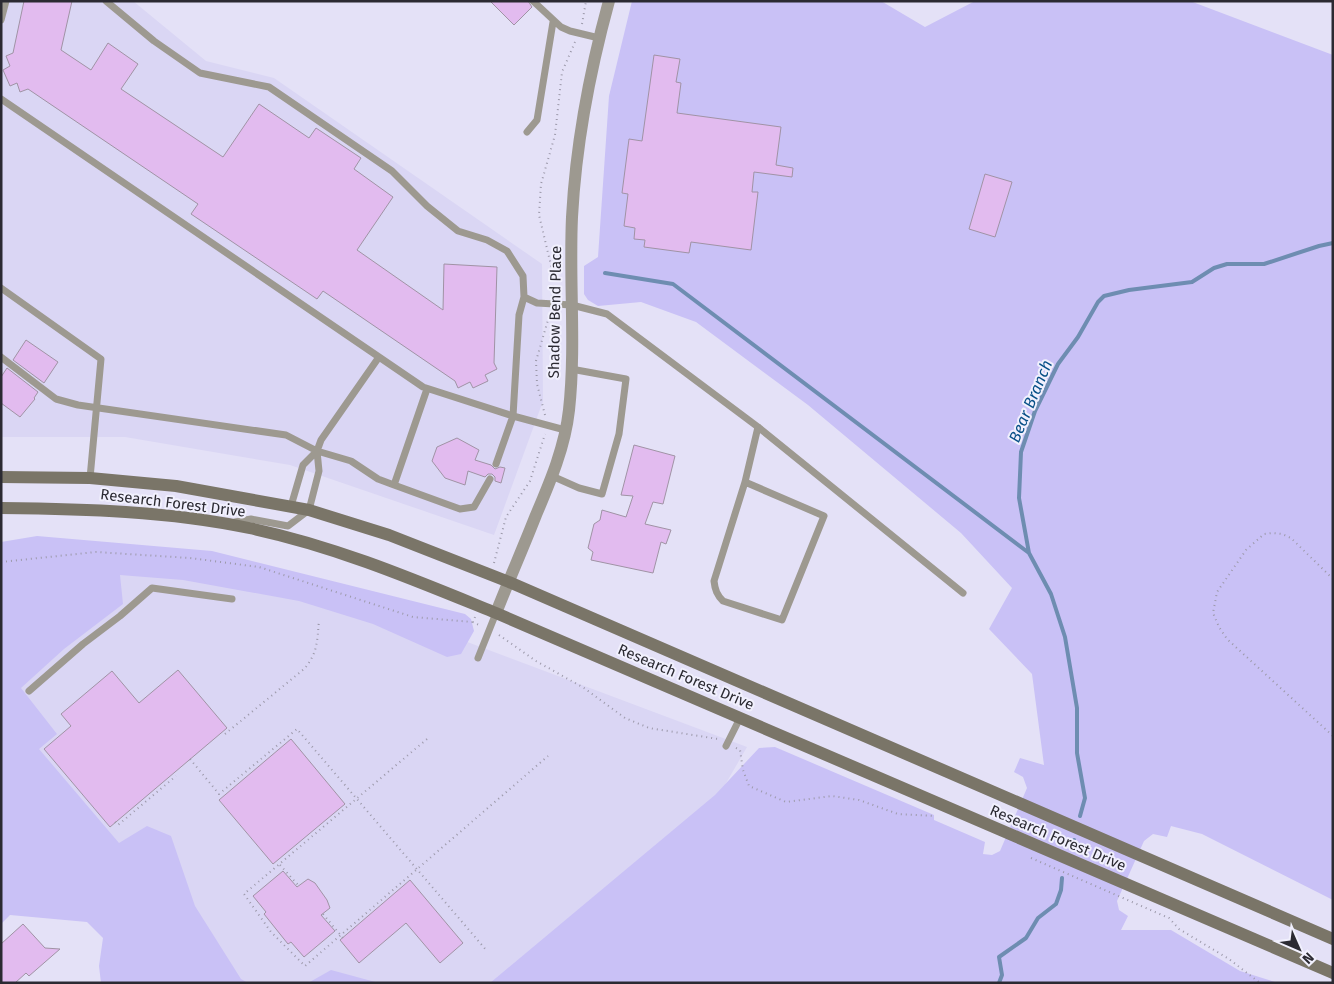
<svg xmlns="http://www.w3.org/2000/svg" width="1334" height="984" viewBox="0 0 1334 984" font-family="'Fira Sans',sans-serif">
<style>
.built{fill:#dad6f4}
.green{fill:#c9c1f6}
.lines{fill:none;stroke-linecap:round;stroke-linejoin:round}
.stream{stroke:#6e8db1;stroke-width:4}
.building{fill:#e2bbef;stroke:#a093a5}
.path{stroke:#9c99aa;stroke-width:2;stroke-dasharray:1 4;stroke-linecap:butt}
.service{stroke:#9d9990;stroke-width:7}
.tertiary{stroke:#9d9990;stroke-width:12}
.secondary{stroke:#7a7568;stroke-width:12}
.labels{text-anchor:middle;stroke-width:4;stroke-linejoin:round;paint-order:stroke}
.street-label{font-size:15px;fill:#2b2a32;stroke:#f1f0fd}
.water-label{font-size:16px;font-style:italic;fill:#074f87;stroke:#f1f0fd}
</style>
<rect width="100%" height="100%" fill="#e4e1f7"/>
<path class="built" d="M1,1H133L206,61L274,78L542,264L543,401L494,535L290,465L125,437H1Z
M91,557L414,622L747,747L718,797L495,983H208L1,746V566Z"/>
<path class="green" d="M632,1H881L925,27L975,1H1190L1333,55V900L1202,834L1171,826L1167,837L1153,834L1144,841L1117,901L1119,910L1128,916L1121,930H1171L1240,971L1278,983H490L715,795L759,748L775,747L934,815V820L985,842L983,854L992,855L1000,851L1027,788L1023,777L1014,772L1020,758L1044,765L1032,674L989,629L1012,588L961,533L808,405L696,322L641,302L598,306L588,300L584,294V266L598,257L609,96Z
M37,536L212,551L465,614L471,619L474,631L461,654L447,657L373,624L299,601L183,580L120,575L123,604L64,649L21,688L57,734L39,749L119,843L147,826L171,836L195,906L241,979L248,983H101L99,966L103,938L87,922L10,915L1,924V542Z
M331,970L379,983H308Z"/>
<g class="lines">
<path class="stream" d="M605,273L673,284L1029,553
M1080,816L1085,798L1077,753V708L1065,637L1051,594L1029,553L1019,498L1021,452L1035,411L1058,364L1078,337L1098,302L1104,296L1129,290L1192,282L1214,268L1227,264H1264L1319,246L1333,243
M1072,849L1074,840
M999,983L1002,975L999,957L1026,938L1038,918L1056,904L1061,890L1062,878"/>
</g>
<path class="building" d="M24,1H72L61,50L91,70L108,43L138,64L121,89L223,157L259,104L309,138L316,128L361,158L354,169L393,197L357,250L443,310L444,264L497,267L494,363L497,369L485,375L488,381L473,388L470,382L458,388L455,381L323,291L317,299L191,214L198,204L28,89L20,92L17,83L10,86L3,70L10,66L6,56L13,53Z
M490,1H528L532,7L514,25Z
M654,55L680,59L676,82L681,83L677,113L781,127L776,165L793,168L792,177L754,172L752,192H758L751,250L691,242L689,253L644,247L645,240L634,239L635,228L624,226L628,194L622,193L629,139L642,141Z
M985,174L1012,182L995,237L969,229Z
M26,340L58,362L44,383L13,360Z
M7,368L38,392L34,398L35,399L20,417L1,403V377Z
M457,438L479,450L475,460L491,465L495,469L500,467L505,468L501,483L495,481V477L492,474H488L485,477L468,471L465,485L445,478L432,461L437,447Z
M634,445L675,456L663,504L653,502L645,524L671,530L666,544L661,542L653,573L591,560L593,552L588,548L594,524L600,520L602,510L626,517L633,496L621,495Z
M178,670L227,728L110,827L44,749L71,726L61,714L112,671L139,703Z
M291,739L345,804L273,864L219,800Z
M283,871L297,887L308,879L315,883L327,900L330,908L321,915L335,931L304,957L291,942L288,944L264,914L266,912L253,896Z
M410,880L463,943L440,963L406,923L359,963L340,940Z
M23,924L45,948L60,949L29,976L26,973L15,983H1V944Z"/>
<g class="lines">
<path class="path" d="M582,24L586,1
M552,296L554,278L539,215L541,184L555,135L562,72L575,42
M545,415L537,384L536,361L550,313
M1,562L96,552L190,558L259,567L413,617L472,622
M494,563L506,517L530,481L545,434
M1333,579L1291,538L1282,534L1272,533L1264,534L1246,550L1217,592L1213,613L1219,627L1227,639L1333,736
M475,617L473,622L481,626
M499,635L536,661L584,688L625,718L649,728L718,739
M225,734L304,669C318,653 317,641 319,621
M427,739L244,894L271,932L305,966L548,756
M736,748L740,750L743,770L749,786L786,802L832,796L859,800L898,814L935,816
M190,759L219,794L297,729L487,951
M115,822L118,825L176,776
M1031,858L1169,918L1179,929L1229,959L1260,983
M280,865L299,886
M323,914L343,938"/>
<path class="service" d="M106,1L154,41L200,73L269,87L392,171L427,206L458,231L487,240L507,251L523,276L524,297L519,315L513,416L496,464
M533,1L561,27L570,31L599,38
M1,20L6,1
M1,99L423,387L513,416L565,430
M527,132L537,120L553,22
M1,288L101,359L90,478
M524,297L537,303L572,305L607,314L758,427L963,593
M1,357L56,399L78,405L286,435L317,451L351,461L378,479L394,485L427,389
M552,476L579,488L602,494L619,434L626,379L571,369
M745,482L824,516L782,620L723,601C717,595 715,590 714,581L745,482L758,427
M394,485L460,509L474,507L490,479
M291,506L303,465L317,451L321,440L379,357
M235,522L251,519L288,526L309,510L319,471L317,451
M478,658L496,613
M29,691L83,644L120,616L152,588L232,599
M726,746L740,718"/>
<path class="tertiary" d="M496,613C509,580 523,548 536,515C550,482 565,447 569,410C576,346 569,281 572,217C576,142 589,74 609,1"/>
<path class="secondary" d="M1,477L90,478L176,486L309,510L389,535L509,582L1333,939
M1,508C84,509 168,511 249,528C335,546 415,580 496,613L1333,973"/>
</g>
<g class="labels">
<g class="street-label">
<text transform="translate(555 312) rotate(-89)" y="5">Shadow Bend Place</text>
<text transform="translate(173 503) rotate(7)" y="5">Research Forest Drive</text>
<text transform="translate(686 677) rotate(23)" y="5">Research Forest Drive</text>
<text transform="translate(1058 838) rotate(23)" y="5">Research Forest Drive</text>
</g>
<g class="water-label">
<text transform="translate(1030 401) rotate(-67)" y="6">Bear Branch</text>
</g>
</g>
<rect width="1334" height="984" fill="none" stroke="#2b2a32" stroke-width="5"/>
<g transform="translate(1299 949) rotate(135)" stroke="#f1f0fd" stroke-width="4" paint-order="stroke">
<path d="M0-4L9 19L0 12L-9 19Z" fill="#2b2a32"/>
<text y="-8" font-size="14" font-weight="bold" text-anchor="middle" fill="#2b2a32">N</text>
</g>
</svg>
